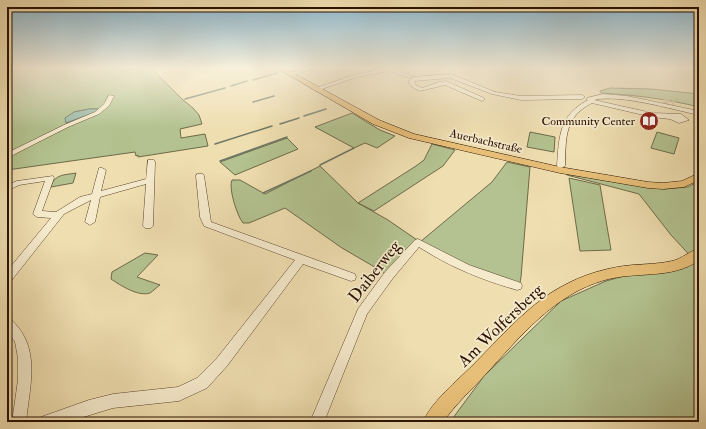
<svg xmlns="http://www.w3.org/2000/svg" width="706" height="429" viewBox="0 0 706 429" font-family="'IM FELL Double Pica',serif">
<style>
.green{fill:#b3c290;stroke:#6e6a48;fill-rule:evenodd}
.water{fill:#9abcac;stroke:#6d7867}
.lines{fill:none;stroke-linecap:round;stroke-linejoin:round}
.stream{stroke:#6d7867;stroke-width:1.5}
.minor-tunnel{stroke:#d1bf96;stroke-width:6;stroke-dasharray:6 3;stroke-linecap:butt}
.minor-casing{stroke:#5b442c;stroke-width:1}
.major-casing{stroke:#2a1100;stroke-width:1}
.minor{fill:#f5eacc;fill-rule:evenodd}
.major{fill:#e8bf78;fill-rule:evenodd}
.labels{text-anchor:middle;stroke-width:3.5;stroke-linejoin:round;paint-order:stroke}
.far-poi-label{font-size:12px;fill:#2a1100;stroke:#f5eacc;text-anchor:end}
.far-street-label{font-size:12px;fill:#2a1100;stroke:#f5eacc}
.near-street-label{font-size:17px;fill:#2a1100;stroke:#f5eacc}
</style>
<rect width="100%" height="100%" fill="#efdeb0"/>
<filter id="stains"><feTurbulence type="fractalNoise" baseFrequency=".005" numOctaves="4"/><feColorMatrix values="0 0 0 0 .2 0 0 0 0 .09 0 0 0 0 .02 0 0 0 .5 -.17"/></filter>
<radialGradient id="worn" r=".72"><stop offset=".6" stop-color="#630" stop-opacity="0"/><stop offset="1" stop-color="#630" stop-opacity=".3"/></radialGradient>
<path class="green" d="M23,68H148L155,72L182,99L193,108L199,115L202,124L180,129L181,138L205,134L208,146L138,157V155L136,156L135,152L7,170V72ZM89,109H98L66,123L74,112Z
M610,88L651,89L699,94V107C667,99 634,95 601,93L600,91Z
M352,113L380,130L395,136L377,148L365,143L354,148L315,127Z
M530,132L555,137L554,152L527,147Z
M657,132L679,138L674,154L651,148Z
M287,138L298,149L235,175L220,162Z
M432,144L455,150L443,166L374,211L358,203L416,166L424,160Z
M507,162L530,167L521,277L519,288L418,243L390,276L342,248L285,208L249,223H243C237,216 228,187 232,180H240L265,194L320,166L358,203L388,220L420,242L492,182Z
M566,172L665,189L688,187L699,181V262H696L671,235L639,194L567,175Z
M76,173L73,183L51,187C54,174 65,175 76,173Z
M569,178L600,185L611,250L580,251Z
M145,253L158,255L137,277L160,285C157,287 153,291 150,293C138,297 120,285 111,279L112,272Z
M694,263H699V422H450L484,376L561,301L606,281L631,274Z"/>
<path class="water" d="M89,109H99L96,112L66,123L65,118L74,112Z"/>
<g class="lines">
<path class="stream" d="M121,71L138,68
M253,80L277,73
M231,86L247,81
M185,99L225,88
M253,102L274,96
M304,116L326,109
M280,124L299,118
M215,144L272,126
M220,161L287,137
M320,165L354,148
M263,193L311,171"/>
<path class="minor-tunnel" d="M663,102L674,104"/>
<g class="minor-casing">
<path id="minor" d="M307,68H315L290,76L287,74Z
M387,68L413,76L410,78L389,71L357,77L316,91L313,89L354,75Z
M451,74L495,92L521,96L582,95L585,97L582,99L521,100L492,94L450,78L414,81L416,85L422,88L439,82L446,81L484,98V100L482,101L445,85L420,91L412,87L408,81L414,77Z
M603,94L627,96L699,111V115C670,109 621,94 594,100L652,113L681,114L689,120L679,123L670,119L652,117L592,103C564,117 566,138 565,166L561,168H558L557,166C559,137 559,115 588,100L586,99L587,98Z
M109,95L114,96L109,106L99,114L68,127L7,158V153L64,125L95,112L104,104Z
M148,160H154L155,162L153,226L151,228H145L143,226L146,184L100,197L95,222L90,225L85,222L91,200L64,214L11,281L7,282V271L51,218L37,217L33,214L45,181L19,185L7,191V185L17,181L53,176L54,178L42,211L56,212L80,197L92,194L99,168H102L106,170L101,191L146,179Z
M197,174H203L204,176L211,222L355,274L356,277L355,280L351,281L303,264L227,366L207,388L179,401L113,408L67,422H39L41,417L89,400L113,394L178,387L197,378L217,358L295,260L204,226L200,217L196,176Z
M418,239L469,265L521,283L522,286L521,289L517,290C482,280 450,267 419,247L393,278L367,314L324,422H310L358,309L385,272L415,240Z
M7,317C12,319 14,323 18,327C40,354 29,391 26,422H12L18,380V358L15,342L7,331Z"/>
</g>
<g class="major-casing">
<path id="major" d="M277,68H284L379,120L414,134L560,167L648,182L663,183L682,181L699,173V180L684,187L663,189L648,188L560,173L409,138L373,124Z
M699,249V260C673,280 635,271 605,280C554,294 520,337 485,375C471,390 455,405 443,422H423C432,401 457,381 473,365C498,340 529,304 561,287C582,275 608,267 633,265C646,264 659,264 672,261C682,259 689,251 699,249Z"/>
</g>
<use href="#minor" class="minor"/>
<use href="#major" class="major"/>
</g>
<linearGradient id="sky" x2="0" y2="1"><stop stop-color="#89b7d0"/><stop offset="0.53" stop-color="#f8f0db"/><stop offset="1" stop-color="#f8f0db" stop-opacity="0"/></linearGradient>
<rect width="706" height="128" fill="url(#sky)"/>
<defs>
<g id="library-disc" transform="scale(1)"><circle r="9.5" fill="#8f2418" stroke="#f5eacc"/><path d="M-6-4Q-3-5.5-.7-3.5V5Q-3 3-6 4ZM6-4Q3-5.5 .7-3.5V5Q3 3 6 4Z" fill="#fff"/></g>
</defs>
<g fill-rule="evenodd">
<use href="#library-disc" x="649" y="121"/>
</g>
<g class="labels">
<g class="far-poi-label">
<text x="635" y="125">Community Center</text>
</g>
<g class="far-street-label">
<text transform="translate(486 141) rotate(13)" y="4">Auerbachstraße</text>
</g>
<g class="near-street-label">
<text transform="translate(374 271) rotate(-52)" y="6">Daiberweg</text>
<text transform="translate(500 325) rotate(-44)" y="6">Am Wolfersberg</text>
</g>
</g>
<rect width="706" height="429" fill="none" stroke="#efdeb0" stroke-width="24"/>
<rect x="8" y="8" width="690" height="413" fill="none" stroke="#2a1100" stroke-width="2"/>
<rect x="12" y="12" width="682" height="405" fill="none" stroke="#2a1100"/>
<rect width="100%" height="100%" filter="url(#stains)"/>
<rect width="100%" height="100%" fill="url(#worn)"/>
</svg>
